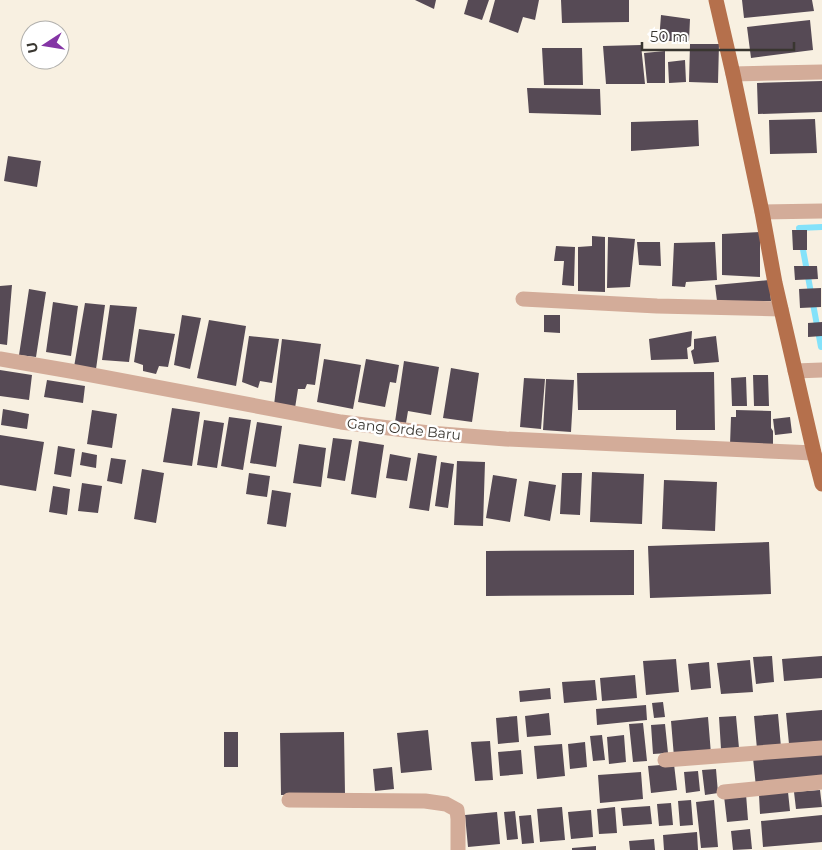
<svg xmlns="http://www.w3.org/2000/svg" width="822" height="850" viewBox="0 0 822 850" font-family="Montserrat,sans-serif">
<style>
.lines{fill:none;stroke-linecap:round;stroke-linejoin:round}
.stream{stroke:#84e2fa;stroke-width:6}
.building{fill:#564a55}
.minor{stroke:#d3ac99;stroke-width:15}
.primary{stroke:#b5704c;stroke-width:15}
.labels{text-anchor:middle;stroke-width:5;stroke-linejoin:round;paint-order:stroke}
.street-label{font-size:14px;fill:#393630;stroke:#fff}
</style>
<rect width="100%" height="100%" fill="#f8f0e1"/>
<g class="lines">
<path class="stream" d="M821,347L799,228L822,227"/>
</g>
<path class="building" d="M415,0H436L434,9Z
M468,0H489L482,20L464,14Z
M495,0H539L535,20L523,17L518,33L489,22Z
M561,0H629V22L562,23Z
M742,0H812L814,11L744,18Z
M661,15L690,19L689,41H659Z
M810,20L813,50L751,58L747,27Z
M690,44H719L718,83L689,82Z
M641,45L645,84H606L603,46Z
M542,48H582L583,85H544Z
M665,51V83H647L644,53Z
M685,60L686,82L669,83L668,62Z
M822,81V112L758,114L757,83Z
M527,88L600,89L601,115L529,113Z
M815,119L817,153L770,154L769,120Z
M698,120L699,146L631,151V122Z
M8,156L41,161L37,187L4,181Z
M792,230H807V250H793Z
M760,232V277L722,275V234Z
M592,236L605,237V292L578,291V247L592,246Z
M608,237L635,239L630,287L607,288Z
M637,242H660L661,266L639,265Z
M715,242L717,280L686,282L685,287L672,286L674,243Z
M556,246L575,247L574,286L562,285L564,261H554Z
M794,266H817L818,279L795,280Z
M769,280L771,301H717L715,285Z
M12,285L7,345L0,344V286Z
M821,288V307L800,308L799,289Z
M29,289L46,292L36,357L19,355Z
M53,302L78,306L71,356L46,352Z
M85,303L105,305L96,369L74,367Z
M110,305L137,307L129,362L102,360Z
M182,315L201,318L190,369L174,365Z
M544,315H560V333L544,332Z
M209,320L246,326L236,386L197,378Z
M822,322V336L808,337V323Z
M139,329L175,334L168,367L159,366L156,374L143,371V365L134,362Z
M692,331L691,346L687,348L688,359L651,360L649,339Z
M249,336L279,339L272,383L260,381L258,388L242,382Z
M716,336L719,362L694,364L691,351L694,349V339Z
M282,339L321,344L315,385L307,384L305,389H298L295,408L274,405Z
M324,359L361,365L353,409L317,402Z
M366,359L399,365L396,383L390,382L385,407L358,402Z
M404,361L439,367L431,415L408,411L406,423L395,422Z
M451,368L479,373L472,422L443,418Z
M0,370L32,375L29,400L0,396Z
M714,372L715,430H676V410H578L577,373Z
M753,375H768L769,406H754Z
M746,377L747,406H732L731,378Z
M524,378L545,379L541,429L520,427Z
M546,379L574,380L571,432L543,430Z
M47,380L85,386L83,403L44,397Z
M172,408L200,412L192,466L163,462Z
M3,409L29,414L27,429L1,425Z
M92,410L117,414L112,448L87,444Z
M736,410L771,411V428L773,431V446L730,445L731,417H736Z
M229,417L251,420L243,470L221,466Z
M790,417L792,433L775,435L773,419Z
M204,420L224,423L217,468L197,465Z
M257,422L282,426L276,467L250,463Z
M0,435L44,442L36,491L0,485Z
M333,438L352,440L345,481L327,478Z
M359,441L384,445L376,498L351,494Z
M299,444L326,448L321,487L293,483Z
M58,446L75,449L71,477L54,474Z
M82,452L97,455L96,468L80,465Z
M418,453L437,456L429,511L409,508Z
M390,454L411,458L407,481L386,478Z
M111,458L126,460L122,484L107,481Z
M457,461L485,462L483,526L454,525Z
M441,462L454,464L448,508L435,506Z
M142,469L164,473L156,523L134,519Z
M592,472L644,474L642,524L590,522Z
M249,473L270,476L267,497L246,494Z
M562,473H582L580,515L560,514Z
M493,475L517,479L510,522L486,518Z
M664,480L717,482L715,531L662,529Z
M529,481L556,485L550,521L524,516Z
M82,483L102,486L98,513L78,511Z
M53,486L70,489L67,515L49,512Z
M272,490L291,493L286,527L267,524Z
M769,542L771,594L650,598L648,546Z
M634,550V595L486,596V551Z
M772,656L774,682L756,684L753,657Z
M822,656V678L784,681L782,659Z
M676,659L679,692L646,695L643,661Z
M750,660L753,692L721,694L717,663Z
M709,662L711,688L691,690L688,664Z
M635,675L637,698L602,701L600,678Z
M595,680L597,700L564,703L562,682Z
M550,688L551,699L520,702L519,691Z
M663,702L665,717L654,718L652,703Z
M646,705L647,720L597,725L596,709Z
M822,710V741L789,744L786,713Z
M549,713L551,735L527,737L525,716Z
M778,714L781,747L757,749L754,716Z
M517,716L519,742L498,744L496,718Z
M736,716L739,748L721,749L719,717Z
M708,717L711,754L674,757L671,721Z
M643,723L647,761L633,762L629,724Z
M665,724L668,753L653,754L651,725Z
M428,730L432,770L401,773L397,733Z
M224,732H238V767H224Z
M344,732L345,794L281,795L280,733Z
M602,735L605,760L593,761L590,736Z
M624,735L626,762L609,764L607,737Z
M490,741L493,780L475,781L471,742Z
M585,742L587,767L570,769L568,744Z
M562,744L565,776L537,779L534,746Z
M521,750L523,774L500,776L498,752Z
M822,752V781L756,787L753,758Z
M674,764L677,790L651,793L648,766Z
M392,767L394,789L375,791L373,769Z
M716,769L718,793L705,795L702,770Z
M698,771L700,791L686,793L684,772Z
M641,772L643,799L600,803L598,775Z
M820,790L822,807L796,809L794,792Z
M788,792L790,811L760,814L759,795Z
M746,794L748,820L727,822L724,796Z
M691,800L693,825L680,826L678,801Z
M714,800L718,847L701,848L696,802Z
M671,803L673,825L659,826L657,804Z
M650,806L652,824L623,826L621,808Z
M562,807L565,840L540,842L537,809Z
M615,807L617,833L599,834L597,809Z
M591,810L593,837L571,839L568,812Z
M515,811L518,839L507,840L504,812Z
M497,812L500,844L468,847L465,815Z
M531,815L534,843L522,844L519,816Z
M822,815V842L763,847L761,821Z
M750,829L752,849L733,850L731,831Z
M697,832L698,850H664L663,835Z
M654,839L655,850H630L629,841Z
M596,846V850H572V848Z"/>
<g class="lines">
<path class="minor" d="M733,74L822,72
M762,212L822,211
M523,299L657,306L781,309
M0,359L76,372L341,422L429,433L506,439L814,453
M795,371L822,370
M665,760L822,748
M724,792L822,782
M289,800L425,801L446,804L457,810L458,819V850"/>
<path class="primary" d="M716,0L733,74L762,212L775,283L814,453L822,484"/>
</g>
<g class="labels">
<g class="street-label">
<text transform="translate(404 429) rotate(6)" y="5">Gang Orde Baru</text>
</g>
</g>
<g transform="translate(45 45) rotate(258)"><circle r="24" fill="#ffffff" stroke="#b0afac"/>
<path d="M0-4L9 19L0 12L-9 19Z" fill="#8435a5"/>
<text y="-8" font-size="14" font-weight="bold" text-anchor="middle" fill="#393630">U</text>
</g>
<path d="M642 42v8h152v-8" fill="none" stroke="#393630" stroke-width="2.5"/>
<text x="650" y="42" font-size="15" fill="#393630" stroke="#ffffff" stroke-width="4" paint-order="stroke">50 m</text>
</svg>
